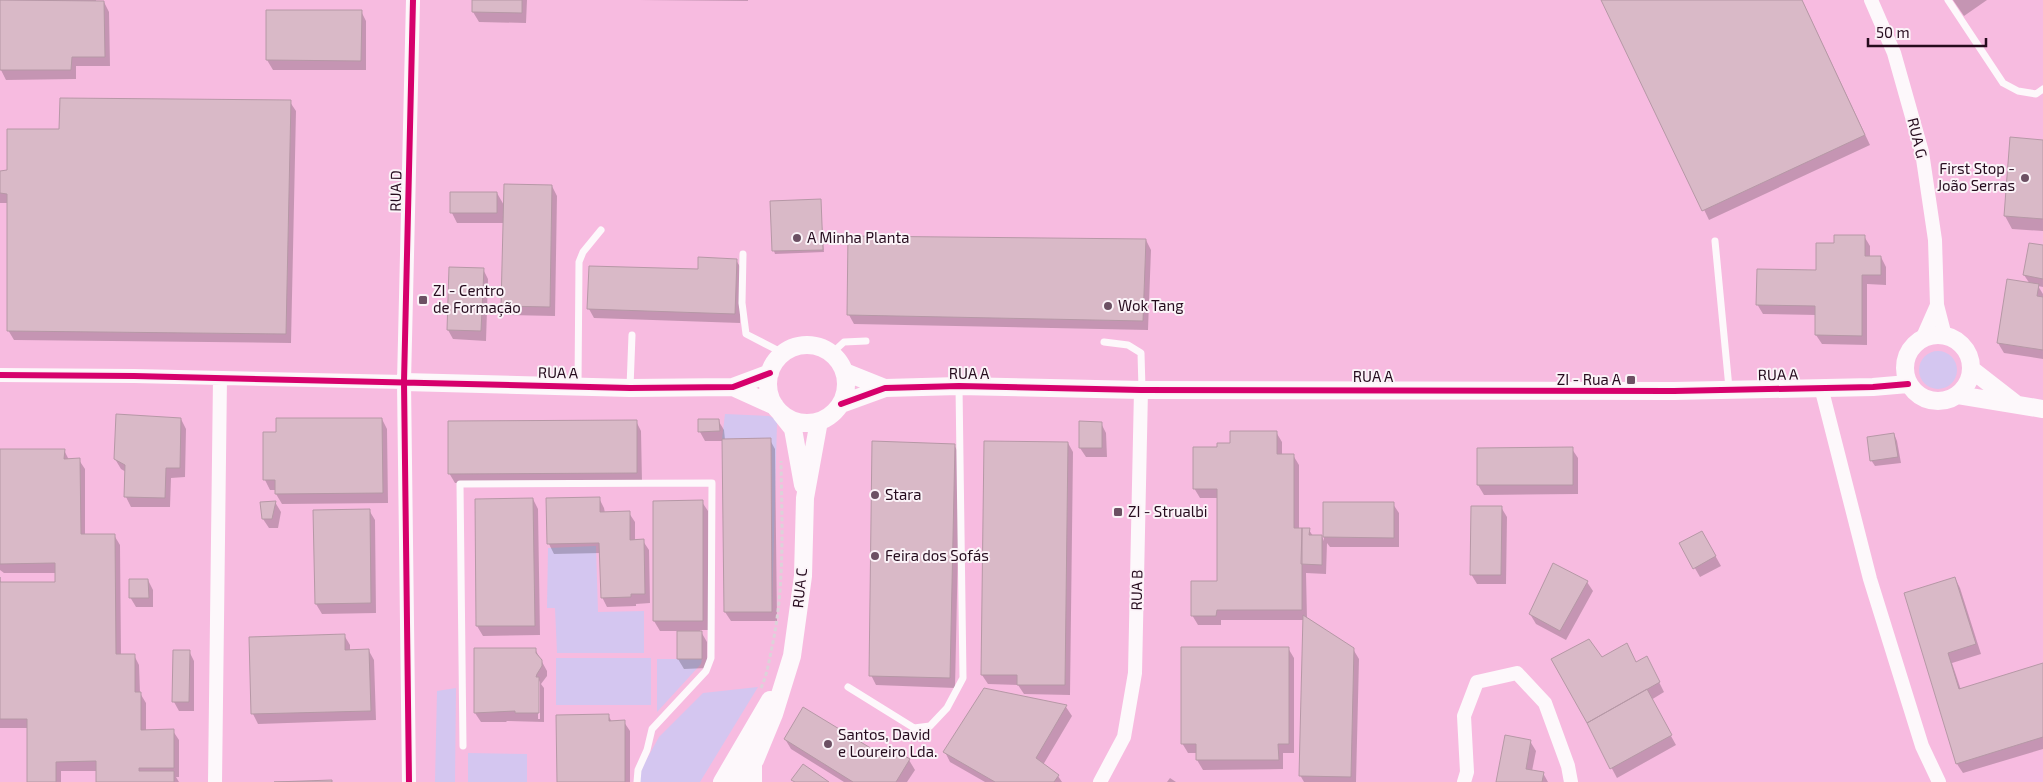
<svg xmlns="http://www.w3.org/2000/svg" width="2043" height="782" viewBox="0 0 2043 782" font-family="'Exo 2',sans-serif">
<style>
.built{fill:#f7bbe0}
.green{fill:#d4c6f0}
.shadow{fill:#0003;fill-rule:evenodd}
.building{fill:#d9b9c7;stroke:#b698a6}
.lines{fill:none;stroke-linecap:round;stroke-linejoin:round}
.path{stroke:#ddd2d9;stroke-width:3;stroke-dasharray:4 2.5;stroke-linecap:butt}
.service{stroke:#fdf8fb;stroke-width:7}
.minor{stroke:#fdf8fb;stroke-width:14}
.tertiary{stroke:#fdf8fb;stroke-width:18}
.cycleway-casing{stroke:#fbf3f8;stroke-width:9}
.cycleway{stroke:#d6006c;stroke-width:6}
.poi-dot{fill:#6c5063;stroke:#fbf3f8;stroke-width:2}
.labels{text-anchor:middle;stroke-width:4;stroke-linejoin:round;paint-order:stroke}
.street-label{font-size:15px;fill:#260c1e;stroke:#fbf3f8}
.poi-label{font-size:15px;fill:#260c1e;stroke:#fbf3f8;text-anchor:start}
</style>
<rect width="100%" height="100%" fill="#efcde2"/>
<path class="built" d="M0,0H2043V782H0Z"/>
<path class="green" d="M1919 370a19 19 0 1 1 38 0a19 19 0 1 1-38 0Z
M725,414L769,416L775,419L777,423L772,612L771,439H722Z
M596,546L598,612L644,611V653H557L555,608H547L548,548Z
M556,658H651V705H556Z
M657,659H702L701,664L657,712Z
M758,687L700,782H634L659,737L703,693Z
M456,688L455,782H435L437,691Z
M468,753L527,754V782H468Z"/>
<path class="shadow" d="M0,0H96V3L104,2L109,12L110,66H76V79L6,80L0,68Z
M473,0H527L526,23L479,22L473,12Z
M639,0H748V1Z
M1603,0H1802L1870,145L1709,220Z
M1953,0H1987L1964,16Z
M361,11L366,21V70H273L267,60Z
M290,102L296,111L291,343L14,340L8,330V203H0V172H8L61,130Z
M2043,141V231L2012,229L2005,216Z
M552,186L557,196L555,316L508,315L503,306L504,223H457L452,213L497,193L505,207Z
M820,201L824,252L775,254L774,251Z
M1864,236L1870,246V257H1881L1886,267V285L1867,284V345L1822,344L1816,335V315L1763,314L1757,304L1817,271L1835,245Z
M1146,240L1151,250L1148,330L854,324L849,315Z
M2043,246V287L2038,286L2043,294V359L2004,353L1998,343L2030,284L2024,275Z
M736,260L742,270L740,323L594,318L589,309L699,270Z
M483,269L488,279L486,341L453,339L448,330Z
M181,419L186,429L185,477L171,478L170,507H131L126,497V472L121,469L115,459Z
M382,419L387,429L388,503L282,504L276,494V490H270L265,480L277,433Z
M718,420L724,430L725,440H770L775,449L777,621H731L725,612L724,441H705L700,432Z
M636,421L641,431L642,482L455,483L449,473Z
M1101,423L1106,433L1107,457H1086L1080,448Z
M1276,432L1282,442V455H1293L1299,465V529L1309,530L1313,536H1322L1324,541V503L1393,504L1399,513V547H1330L1327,543L1326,574L1306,573L1307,619L1353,649L1359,659L1356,782H1304L1300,775L1304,620H1221V625H1198L1192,615L1218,582V498H1200L1194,488L1218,449Z
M1894,434L1897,441L1901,463L1875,466L1871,460Z
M1068,443L1073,452L1070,695L1024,694L1018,685L988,684L982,675Z
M954,445L960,455L955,688L876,685L871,675Z
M1572,449L1578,458V494L1484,495L1478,485Z
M64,450L69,460H79L85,469V536L114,535L120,545L121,655H134L139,665L140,693L146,703V731H173L179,740V777H176L179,782H97V771H61V782H28V728H0V580L2,584L56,583V573H4L0,570V451Z
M599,498L604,508L605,513H629L635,522V541H643L649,550L650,603L636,604V606L607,607L602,597L601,553L554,554L549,544Z
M533,499L538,509L540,635L483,636L477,626L476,500Z
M275,502L281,512L278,528H269L263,519Z
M702,502L708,511V630H700L707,642V668L684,669L678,659V631H660L654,621Z
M1501,507L1507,517L1506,584H1477L1471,574Z
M369,510L375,520L376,613L322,614L316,604L315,512Z
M1702,532L1721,566L1700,577L1681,544Z
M1955,578L1960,588L1981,654L1952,663L1961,690L2043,664V749L1963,773L1957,764L1905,594Z
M148,580L153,590V607H136L130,597Z
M1587,582L1593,591L1566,640L1536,624L1530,614Z
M344,635L350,645V651H369L374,660L376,720L258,724L253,714Z
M1288,648L1294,658V753H1283V769L1203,770L1197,760V753H1188L1182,743Z
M535,649L547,671V676L541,684L544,688V722L507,721L506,722H481L475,713ZM538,679L540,682V719H538Z
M189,651L194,661V711H179L174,702Z
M1553,659H1601L1652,668L1664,692L1651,700L1676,745L1617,778Z
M985,689L1066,707L1072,716L1043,765L1058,776L1062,782H985L950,762L945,752Z
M608,715L612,722H624L630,731V782H558Z
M785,739L888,760H909L915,770L907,782H844L791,749Z
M1530,741L1536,751L1532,771L1543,773L1548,782H1497Z
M1170,778L1176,782H1167Z"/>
<path class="building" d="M0,0L104,1L105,57H72L71,70H0Z
M472,0H522V13L472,12Z
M1601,0H1802L1865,135L1702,211Z
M266,10H362L361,61L266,60Z
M60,98L291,100L286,334L7,331V194L0,193V171L7,170V129H59Z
M2010,137L2043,140V219L2004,216Z
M504,184L552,185L550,307L501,306Z
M450,192H497V213H450Z
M821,199L823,250L772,251L770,201Z
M1834,235H1865V256H1881V275H1862V336L1815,335V306L1756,305L1757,269L1816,270V243H1834Z
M848,236L1146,239L1143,321L847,315Z
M2029,243L2043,245V279L2023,275Z
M698,257L737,259L735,314L587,309L589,266L698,269Z
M449,267L484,268L481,331L447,330Z
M2007,279L2039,284L2037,296L2043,297V350L1997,343Z
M116,414L181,418L180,468H166L165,498L124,497L125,465L114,459Z
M276,418H382L383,493L275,494V480H263V432H276Z
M698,419H719L720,431L698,432Z
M637,420V473L448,474V421Z
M1079,421L1102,422V448H1079Z
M1230,431H1277V454H1294V528H1302V610H1217L1216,616H1191V581H1217V489H1193V447H1217V443H1230Z
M1894,433L1898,457L1870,461L1867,437Z
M771,438L772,612H724L722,439Z
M872,441L955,444L950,678L869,676Z
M984,441L1068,442L1065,685H1017V675H981Z
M1573,447V485H1477V448Z
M0,449H65L64,459L80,458L81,534H115L116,654H135V692H141V730L174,729V768H139V771H174V782H96V761L56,762V782H27V719H0V577V582H55V563L0,564Z
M600,497V512L630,511V540L644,539L645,594H631V597L601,598L599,543L547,544L546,498Z
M533,498L535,626H476L475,499Z
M703,500V621H653V501Z
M276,501L272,519H262L260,502Z
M1323,502H1394V538L1323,537Z
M1471,506H1502L1501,575H1470Z
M370,509L371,603L315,604L313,510Z
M1302,528H1310L1309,535H1322V565L1301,564Z
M1702,531L1716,556L1693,569L1679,543Z
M1553,563L1588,581L1560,631L1529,614Z
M1955,577L1976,644L1948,653L1959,689L2043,663V737L1956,764L1904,593Z
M129,579H148L149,598H129Z
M1303,615L1354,648L1351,777L1299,776Z
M677,631H702V659H677Z
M345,634V650L369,649L371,711L251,714L249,637Z
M1589,639L1602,657L1627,643L1636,662L1647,656L1660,682L1587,723L1551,659Z
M1181,647H1289V744H1278L1279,760H1196V744H1181Z
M474,648H536V653L542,660V666L537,674L536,677H539V713H515V711L474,713Z
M173,650H190L189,702H172Z
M984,688L1067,705L1036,758L1059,775L1054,782H995L943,752Z
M1647,689L1672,735L1610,769L1587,723Z
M803,707L887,758L893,749L910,759L896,782H853L784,739Z
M609,714V721L625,720V782H557L556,715Z
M1505,735L1531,740L1526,769L1544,772L1542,782H1496Z
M803,764L829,782H795L791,780Z
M332,780V782H274Z"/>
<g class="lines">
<path class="path" d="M761,688C767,675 769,661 772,647C785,587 782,523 781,461"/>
<path class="service" d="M1948,0L2003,83L2018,91L2036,94L2043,89
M1715,241L1729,388
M743,254L742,303L746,334L783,353
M1104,342L1128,345L1141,353L1142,389
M832,353L844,342L866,341
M578,385L579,262L583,252L601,230
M630,387L632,335
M848,687L914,728L930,726L947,708L963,678L959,386
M463,746L460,484L712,483L711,658L706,671L652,729L647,750L638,770L637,782"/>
<path class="minor" d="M1871,0L1894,53L1922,152L1935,240L1937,305L1922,339
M1937,305L1945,336
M0,375L134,376L404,382
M1821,387L1870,579L1922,746L1939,782
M215,782L220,378
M409,782L404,382L413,0
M755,782V760
M1100,782L1124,737L1135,673L1141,390
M1464,782L1467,772L1464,716L1477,682L1517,673L1545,703L1568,766L1571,782"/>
<path class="tertiary" d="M1905 368a33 33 0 1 1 66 0a33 33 0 1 1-66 0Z
M768 384a39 39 0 1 1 78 0a39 39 0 1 1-78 0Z
M1971,369L2016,404
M845,372L885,388
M404,382L630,388L733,387L770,373
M733,387L775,406
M1958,395L2043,409
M841,404L885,388L959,386L1141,390L1674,391L1873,387L1908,384
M781,414L793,429L803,485
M722,782L770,700
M740,782L755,760L774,714L792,656L803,576L805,498L819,421"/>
<g class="cycleway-casing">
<path id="cycleway" d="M0,375L134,376L630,388L733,387L770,373
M841,404L885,388L959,386L1141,390L1674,391L1873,387L1908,384
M409,782L404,382L413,0"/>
</g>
<use href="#cycleway" class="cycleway"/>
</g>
<g class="poi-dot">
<circle cx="2025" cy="178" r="5"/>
<circle cx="797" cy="238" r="5"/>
<rect x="418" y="295" width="10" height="10" rx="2.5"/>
<circle cx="1108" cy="306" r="5"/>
<rect x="1626" y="375" width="10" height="10" rx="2.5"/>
<circle cx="875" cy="495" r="5"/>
<rect x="1113" y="507" width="10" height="10" rx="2.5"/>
<circle cx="875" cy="556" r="5"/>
<circle cx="828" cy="744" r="5"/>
</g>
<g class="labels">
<g class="street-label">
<text transform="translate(1917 138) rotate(76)" y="5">RUA G</text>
<text transform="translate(396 191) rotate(-89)" y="5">RUA D</text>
<text transform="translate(558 373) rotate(1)" y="5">RUA A</text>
<text x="969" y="379">RUA A</text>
<text transform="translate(1778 375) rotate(-1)" y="5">RUA A</text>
<text x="1373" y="382">RUA A</text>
<text transform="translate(800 588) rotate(-84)" y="5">RUA C</text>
<text transform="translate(1137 590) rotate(-89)" y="5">RUA B</text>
</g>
<g class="poi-label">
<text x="2015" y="174" text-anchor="end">First Stop -<tspan x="2015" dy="17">João Serras</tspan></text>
<text x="807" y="243">A Minha Planta</text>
<text x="433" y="296">ZI - Centro<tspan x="433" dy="17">de Formação</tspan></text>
<text x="1118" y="311">Wok Tang</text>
<text x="1621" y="385" text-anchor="end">ZI - Rua A</text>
<text x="885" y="500">Stara</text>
<text x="1128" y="517">ZI - Strualbi</text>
<text x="885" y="561">Feira dos Sofás</text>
<text x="838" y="740">Santos, David<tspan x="838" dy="17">e Loureiro Lda.</tspan></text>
</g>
</g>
<path d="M1868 38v8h118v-8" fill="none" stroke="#260c1e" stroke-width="2.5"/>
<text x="1876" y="38" font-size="15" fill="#260c1e" stroke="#fbf3f8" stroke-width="4" paint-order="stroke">50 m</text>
</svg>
